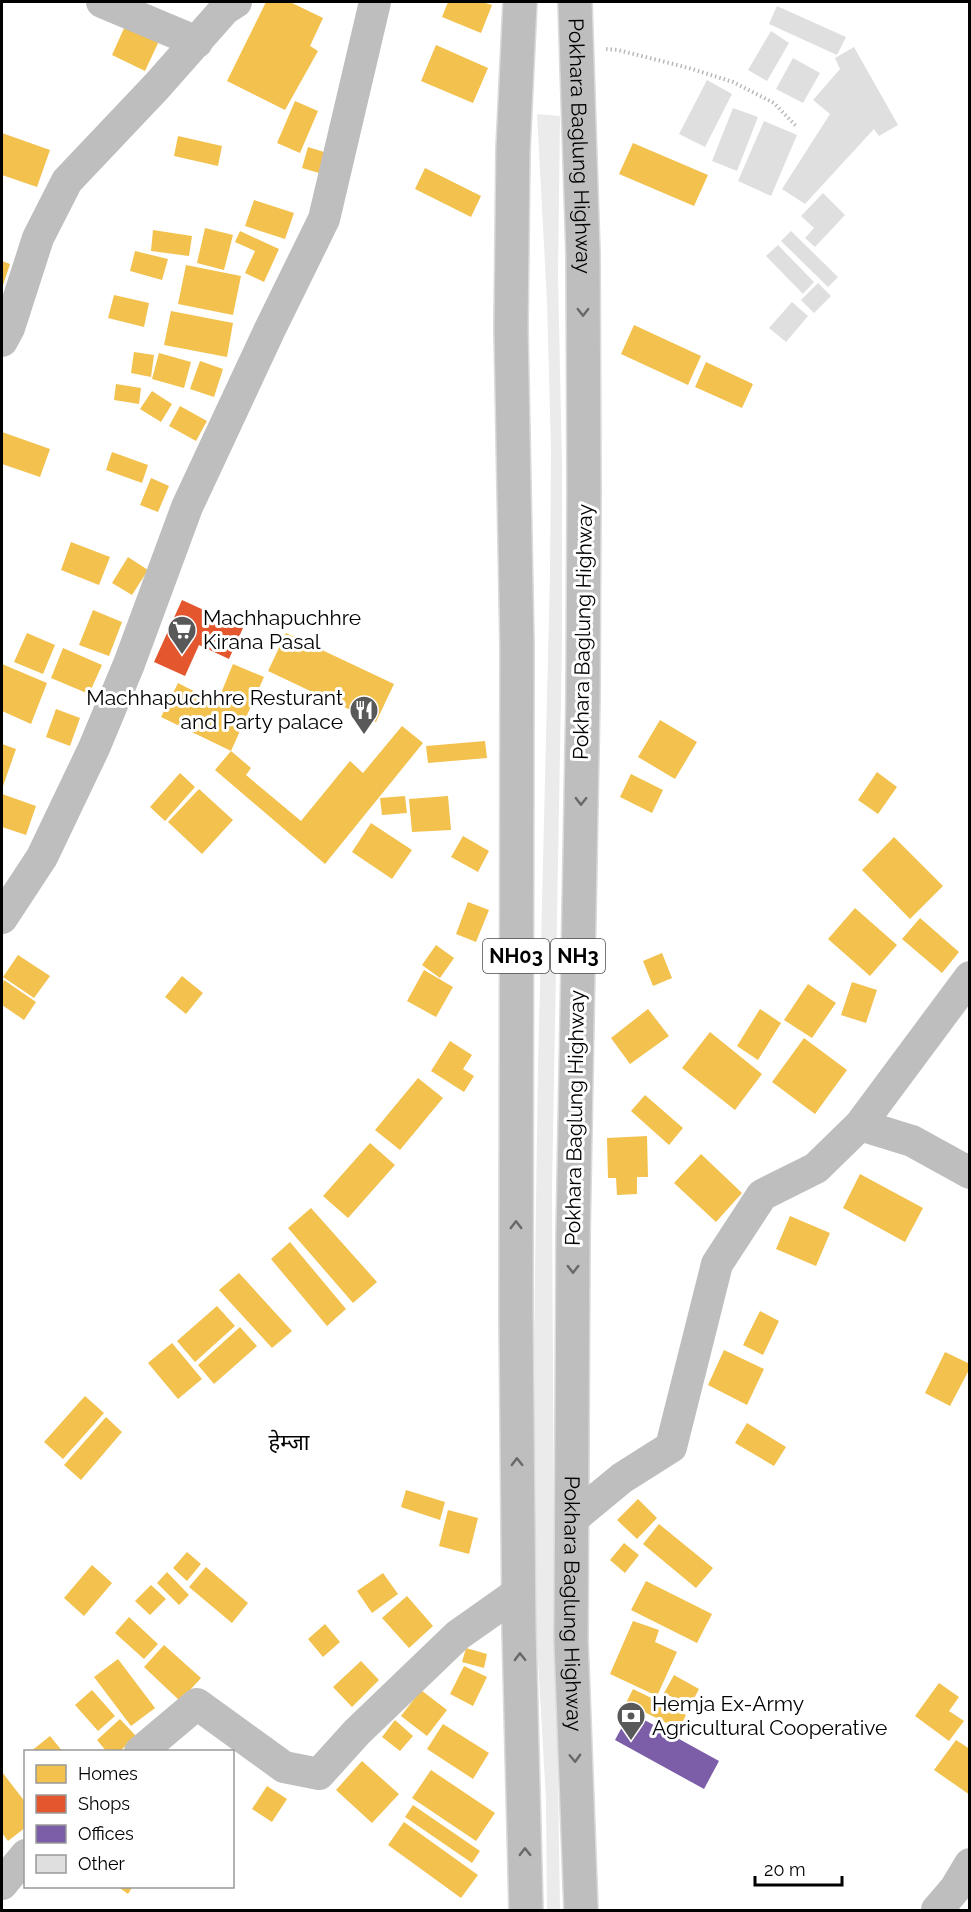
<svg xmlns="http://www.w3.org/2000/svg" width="971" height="1912" viewBox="0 0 971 1912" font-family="Raleway,'Noto Sans Devanagari',sans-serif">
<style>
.green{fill:#ebebeb}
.homes{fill:#f2c14e}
.shops{fill:#e4572e}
.offices{fill:#7b5ea7}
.building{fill:#dfdfdf}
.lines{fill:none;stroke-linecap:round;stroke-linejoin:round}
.highway-casing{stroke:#dbdbdb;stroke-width:36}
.path{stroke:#b9b9b9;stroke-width:4;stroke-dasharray:1.5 3;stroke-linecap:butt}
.minor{stroke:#bebebe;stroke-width:32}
.highway{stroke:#bebebe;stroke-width:33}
.oneway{stroke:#686868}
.labels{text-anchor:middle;stroke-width:6;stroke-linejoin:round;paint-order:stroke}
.shield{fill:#fff;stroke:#4c4c4c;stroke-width:1.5}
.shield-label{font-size:20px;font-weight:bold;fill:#000}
.street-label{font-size:21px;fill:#000;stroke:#fff}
.poi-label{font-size:21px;fill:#000;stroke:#fff;text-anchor:start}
.neighbourhood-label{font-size:22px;fill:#000;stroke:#fff}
</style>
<rect width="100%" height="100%" fill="#fff"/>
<path class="green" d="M537,114L560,116L558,277L562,463V643L552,1189L554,1527L560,1910H547L546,1800L537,1642L534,1342L538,1067L550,574L551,450L547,302Z"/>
<path class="homes" d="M266,2H290L323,18L310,46L318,51L285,110L227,81Z
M448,2H482L492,5L481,33L442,17Z
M125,26L159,41L145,71L112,55Z
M436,45L488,68L473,103L421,81Z
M295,101L318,111L300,153L277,143Z
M2,133L50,150L37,187L2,175Z
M178,136L222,146L218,166L174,156Z
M633,143L708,175L694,206L619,174Z
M308,147L324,152L319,173L302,168Z
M425,168L481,196L471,217L415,189Z
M254,200L294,213L285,239L245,226Z
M205,228L233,235L224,270L197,263Z
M153,230L192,236L189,256L151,251Z
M240,231L279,249L264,282L245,273L255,251L235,242Z
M135,251L168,259L162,280L130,271Z
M2,261L10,264L2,288Z
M186,265L241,276L233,315L178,304Z
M114,295L149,303L144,327L108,318Z
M171,311L233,323L227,357L164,345Z
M634,325L701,356L688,385L621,354Z
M134,352L154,355L151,377L131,373Z
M159,353L191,362L184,388L152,379Z
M200,361L223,369L214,397L190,389Z
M706,362L753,384L742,408L695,387Z
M116,384L141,388L139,404L114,400Z
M152,391L172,404L161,422L140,409Z
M180,406L207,421L196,441L169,426Z
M2,432L50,449L40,477L2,464Z
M112,452L148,465L142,483L106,470Z
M151,478L169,486L158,512L140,505Z
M71,542L110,557L99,585L61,570Z
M128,557L148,570L132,595L112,583Z
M93,610L122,622L109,656L79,645Z
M27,633L55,645L43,674L14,662Z
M286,633L394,684L376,722L268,671Z
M63,648L102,665L89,694L51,678Z
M2,664L47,683L31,724L2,711Z
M233,664L264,677L231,751L251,768L246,775L301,821L350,761L363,773L402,726L423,743L325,864L215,770L231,751L161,717L178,683L217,703Z
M56,709L80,718L70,746L46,737Z
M660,720L697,742L675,779L638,757Z
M485,741L487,758L428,763L426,746Z
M2,744L16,749L2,789Z
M877,772L897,787L878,814L858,800Z
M180,773L195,787L165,821L150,807Z
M631,774L663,790L652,813L620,797Z
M199,789L233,820L202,854L168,822Z
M2,794L36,806L26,835L2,827Z
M405,796L407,813L382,815L380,798Z
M448,796L451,830L412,832L409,799Z
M371,823L412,850L392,879L352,852Z
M463,836L489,851L478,872L451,857Z
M894,837L943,886L910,919L862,870Z
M468,902L489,910L476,942L456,934Z
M855,908L897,945L870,976L828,939Z
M920,918L959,952L942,973L902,939Z
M436,945L454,958L440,978L422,965Z
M662,953L672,978L653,986L643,961Z
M18,955L50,976L34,998L3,977Z
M424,970L453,987L436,1017L407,1001Z
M182,976L203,993L186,1014L165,997Z
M4,980L36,1002L24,1020L2,1005V984Z
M852,982L877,990L866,1023L841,1015Z
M808,984L836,1003L812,1038L784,1020Z
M648,1009L669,1036L630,1064L611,1038Z
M760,1009L781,1023L758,1060L737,1046Z
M710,1032L762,1074L735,1110L682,1068Z
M804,1038L847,1070L815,1114L772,1082Z
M450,1041L472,1055L463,1069L474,1076L464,1092L431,1071Z
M418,1078L443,1098L400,1150L375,1130Z
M645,1095L683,1128L669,1145L631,1111Z
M647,1136L648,1177H637V1194L617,1195L616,1178H608L607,1138Z
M370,1143L395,1165L348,1218L323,1196Z
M701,1154L742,1193L716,1222L674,1183Z
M860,1174L923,1208L905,1242L843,1208Z
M311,1208L377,1282L353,1303L288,1228Z
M790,1216L830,1233L816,1266L776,1249Z
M290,1242L346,1309L327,1326L271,1259Z
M239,1273L292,1331L272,1348L219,1290Z
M217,1306L235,1326L195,1362L177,1341Z
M760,1311L779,1321L763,1355L743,1345Z
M240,1327L257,1346L214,1384L198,1365Z
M172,1343L202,1379L178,1399L148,1363Z
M724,1350L764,1369L747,1405L708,1385Z
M945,1352L970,1364V1368L950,1406L925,1393Z
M85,1396L104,1413L63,1459L44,1442Z
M106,1417L122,1432L81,1480L64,1465Z
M747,1423L786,1447L774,1466L735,1443Z
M406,1490L445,1502L440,1520L401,1507Z
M638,1499L657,1518L637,1539L617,1520Z
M448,1510L478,1518L469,1554L439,1546Z
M659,1524L713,1568L696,1588L643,1544Z
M624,1543L639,1555L625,1573L610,1560Z
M187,1552L201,1564L187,1581L173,1568Z
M92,1565L112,1583L84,1616L64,1598Z
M206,1567L248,1603L232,1623L189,1587Z
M167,1572L189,1595L179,1605L157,1583Z
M383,1573L398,1594L372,1613L357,1591Z
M646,1581L712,1614L697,1643L631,1610Z
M151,1585L166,1599L150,1615L135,1601Z
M407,1596L433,1626L409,1648L382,1618Z
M129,1617L158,1644L144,1659L115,1633Z
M633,1621L659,1630L655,1642L677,1652L657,1696L610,1674Z
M325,1624L340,1642L323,1657L308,1639Z
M164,1645L201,1678L180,1701L144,1667Z
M466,1648L487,1654L484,1668L462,1662Z
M118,1659L155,1708L131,1726L94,1677Z
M361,1661L379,1680L352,1707L333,1687Z
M464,1666L487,1677L473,1706L450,1694Z
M674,1675L699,1689L690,1706L664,1693Z
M939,1683L959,1697L949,1711L964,1721L949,1741L915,1716Z
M633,1689L686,1715L679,1729L626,1703Z
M92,1690L115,1716L98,1731L75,1705Z
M421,1690L447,1710L427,1736L401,1716Z
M120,1719L136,1736L119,1752H107L97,1740Z
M395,1720L413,1736L400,1751L382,1737Z
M443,1724L489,1753L473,1779L427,1749Z
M50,1736L63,1752H30Z
M956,1740L970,1749V1795L934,1770Z
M362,1761L399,1794L372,1823L336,1790Z
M431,1770L495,1813L476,1841L412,1798Z
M2,1772L26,1803V1827L8,1841L2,1833Z
M267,1786L287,1799L272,1822L252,1809Z
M413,1805L480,1851L472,1863L405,1817Z
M404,1822L478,1875L461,1898L388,1845Z
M117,1886H133L128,1894Z"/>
<path class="shops" d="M182,600L243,628L229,659L199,645L185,676L154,662Z"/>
<path class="offices" d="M630,1712L719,1761L704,1789L615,1740Z"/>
<path class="building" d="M777,6L846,37L837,55L769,24Z
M771,31L789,43L767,81L748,70Z
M854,47L898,125L879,136L874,129L805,204L782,189L830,114L813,100L840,69L835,58Z
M793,58L820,73L803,103L776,89Z
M707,80L732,94L705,147L679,134Z
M733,108L758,117L737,171L712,161Z
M764,121L797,135L771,196L738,181Z
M823,193L845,215L815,247L805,238L814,228L801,216Z
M791,231L838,277L828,287L781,241Z
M778,245L814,282L803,294L766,256Z
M818,283L831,296L814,313L801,300Z
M792,302L808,316L786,342L769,328Z"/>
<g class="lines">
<g class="highway-casing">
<g id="highway">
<path d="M520,2L513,149L511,329L517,645L516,1316L519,1631L526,1910"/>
<path id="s1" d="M575,2L583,254L584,490L583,697L573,1237L571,1640L581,1910"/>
</g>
</g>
<path class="path" d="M606,49L618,50L689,68L733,82L774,103L796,126"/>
<path class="minor" d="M102,2L197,42
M2,341L9,328L38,238L67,181L157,86L225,9L236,2
M2,918L42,857L94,748L129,664L187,507L270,329L324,219L375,2
M860,1125L970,977
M571,1520L622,1478L671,1447L717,1264L762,1195L816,1168L860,1125L912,1141L970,1173
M140,1752L197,1704L284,1767L319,1774L357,1732L458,1635L519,1592
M2,1884L26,1855
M937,1910L955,1889L970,1864"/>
<use href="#highway" class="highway"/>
</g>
<defs><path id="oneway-chevron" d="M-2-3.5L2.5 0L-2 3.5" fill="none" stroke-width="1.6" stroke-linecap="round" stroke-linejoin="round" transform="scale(1.5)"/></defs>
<g class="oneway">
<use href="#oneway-chevron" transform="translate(583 312) rotate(90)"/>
<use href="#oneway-chevron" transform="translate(581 801) rotate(91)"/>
<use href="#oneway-chevron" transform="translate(516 1225) rotate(-90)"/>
<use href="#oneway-chevron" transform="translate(573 1269) rotate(90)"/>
<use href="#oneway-chevron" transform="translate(517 1462) rotate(-91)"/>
<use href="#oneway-chevron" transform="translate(520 1657) rotate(-91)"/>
<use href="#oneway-chevron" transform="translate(575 1758) rotate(88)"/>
<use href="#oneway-chevron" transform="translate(525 1852) rotate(-91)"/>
</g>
<defs>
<g id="supermarket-pin" transform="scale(1.5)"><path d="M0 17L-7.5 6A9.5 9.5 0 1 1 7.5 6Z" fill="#595959" stroke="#fff"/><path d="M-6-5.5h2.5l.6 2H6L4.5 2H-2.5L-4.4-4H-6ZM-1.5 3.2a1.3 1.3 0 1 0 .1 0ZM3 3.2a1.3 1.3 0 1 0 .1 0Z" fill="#fff"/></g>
<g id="restaurant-pin" transform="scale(1.5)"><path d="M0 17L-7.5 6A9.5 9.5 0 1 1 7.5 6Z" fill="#595959" stroke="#fff"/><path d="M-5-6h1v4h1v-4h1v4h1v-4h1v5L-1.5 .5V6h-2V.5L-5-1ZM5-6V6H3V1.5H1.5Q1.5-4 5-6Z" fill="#fff"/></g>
<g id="bank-pin" transform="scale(1.5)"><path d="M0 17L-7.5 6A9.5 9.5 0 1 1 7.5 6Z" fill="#595959" stroke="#fff"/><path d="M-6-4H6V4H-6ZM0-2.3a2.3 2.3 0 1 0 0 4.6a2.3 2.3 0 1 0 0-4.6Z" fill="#fff"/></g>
</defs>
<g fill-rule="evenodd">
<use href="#supermarket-pin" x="182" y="630"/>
<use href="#restaurant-pin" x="364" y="710"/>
<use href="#bank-pin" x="631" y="1716"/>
</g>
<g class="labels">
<g class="shield">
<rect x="483" y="939" width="66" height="34" rx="4.5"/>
<rect x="551" y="939" width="54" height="34" rx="4.5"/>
</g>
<g class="shield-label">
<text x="516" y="963">NH03</text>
<text x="578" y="963">NH3</text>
</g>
<g class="street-label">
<text dy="7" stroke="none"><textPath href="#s1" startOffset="144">Pokhara Baglung Highway</textPath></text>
<text transform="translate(583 632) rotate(-89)" y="7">Pokhara Baglung Highway</text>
<text transform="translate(575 1118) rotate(-89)" y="7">Pokhara Baglung Highway</text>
<text dy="7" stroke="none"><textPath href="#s1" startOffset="1602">Pokhara Baglung Highway</textPath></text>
</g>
<g class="poi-label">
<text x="203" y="625">Machhapuchhre<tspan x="203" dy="24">Kirana Pasal</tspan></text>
<text x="343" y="705" text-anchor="end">Machhapuchhre Resturant<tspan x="343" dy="24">and Party palace</tspan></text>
<text x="652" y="1711">Hemja Ex-Army<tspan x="652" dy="24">Agricultural Cooperative</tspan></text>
</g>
<g class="neighbourhood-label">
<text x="289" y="1450">हेम्जा</text>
</g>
</g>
<rect width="971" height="1912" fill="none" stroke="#000000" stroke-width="6"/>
<rect x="24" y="1750" width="210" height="138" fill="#ffffff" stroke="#999999" stroke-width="1.5"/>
<rect x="36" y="1765" width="30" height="18" fill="#f2c14e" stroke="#999999" stroke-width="1.5"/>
<text x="78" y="1780" font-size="18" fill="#000000">Homes</text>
<rect x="36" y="1795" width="30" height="18" fill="#e4572e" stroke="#999999" stroke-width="1.5"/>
<text x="78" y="1810" font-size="18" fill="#000000">Shops</text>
<rect x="36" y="1825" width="30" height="18" fill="#7b5ea7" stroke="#999999" stroke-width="1.5"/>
<text x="78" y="1840" font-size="18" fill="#000000">Offices</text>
<rect x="36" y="1855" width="30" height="18" fill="#dfdfdf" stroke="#999999" stroke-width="1.5"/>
<text x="78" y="1870" font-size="18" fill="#000000">Other</text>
<path d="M755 1876v9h87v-9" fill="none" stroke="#000000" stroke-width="3"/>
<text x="764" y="1876" font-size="18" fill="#000000" stroke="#ffffff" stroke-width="4.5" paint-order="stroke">20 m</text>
</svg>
